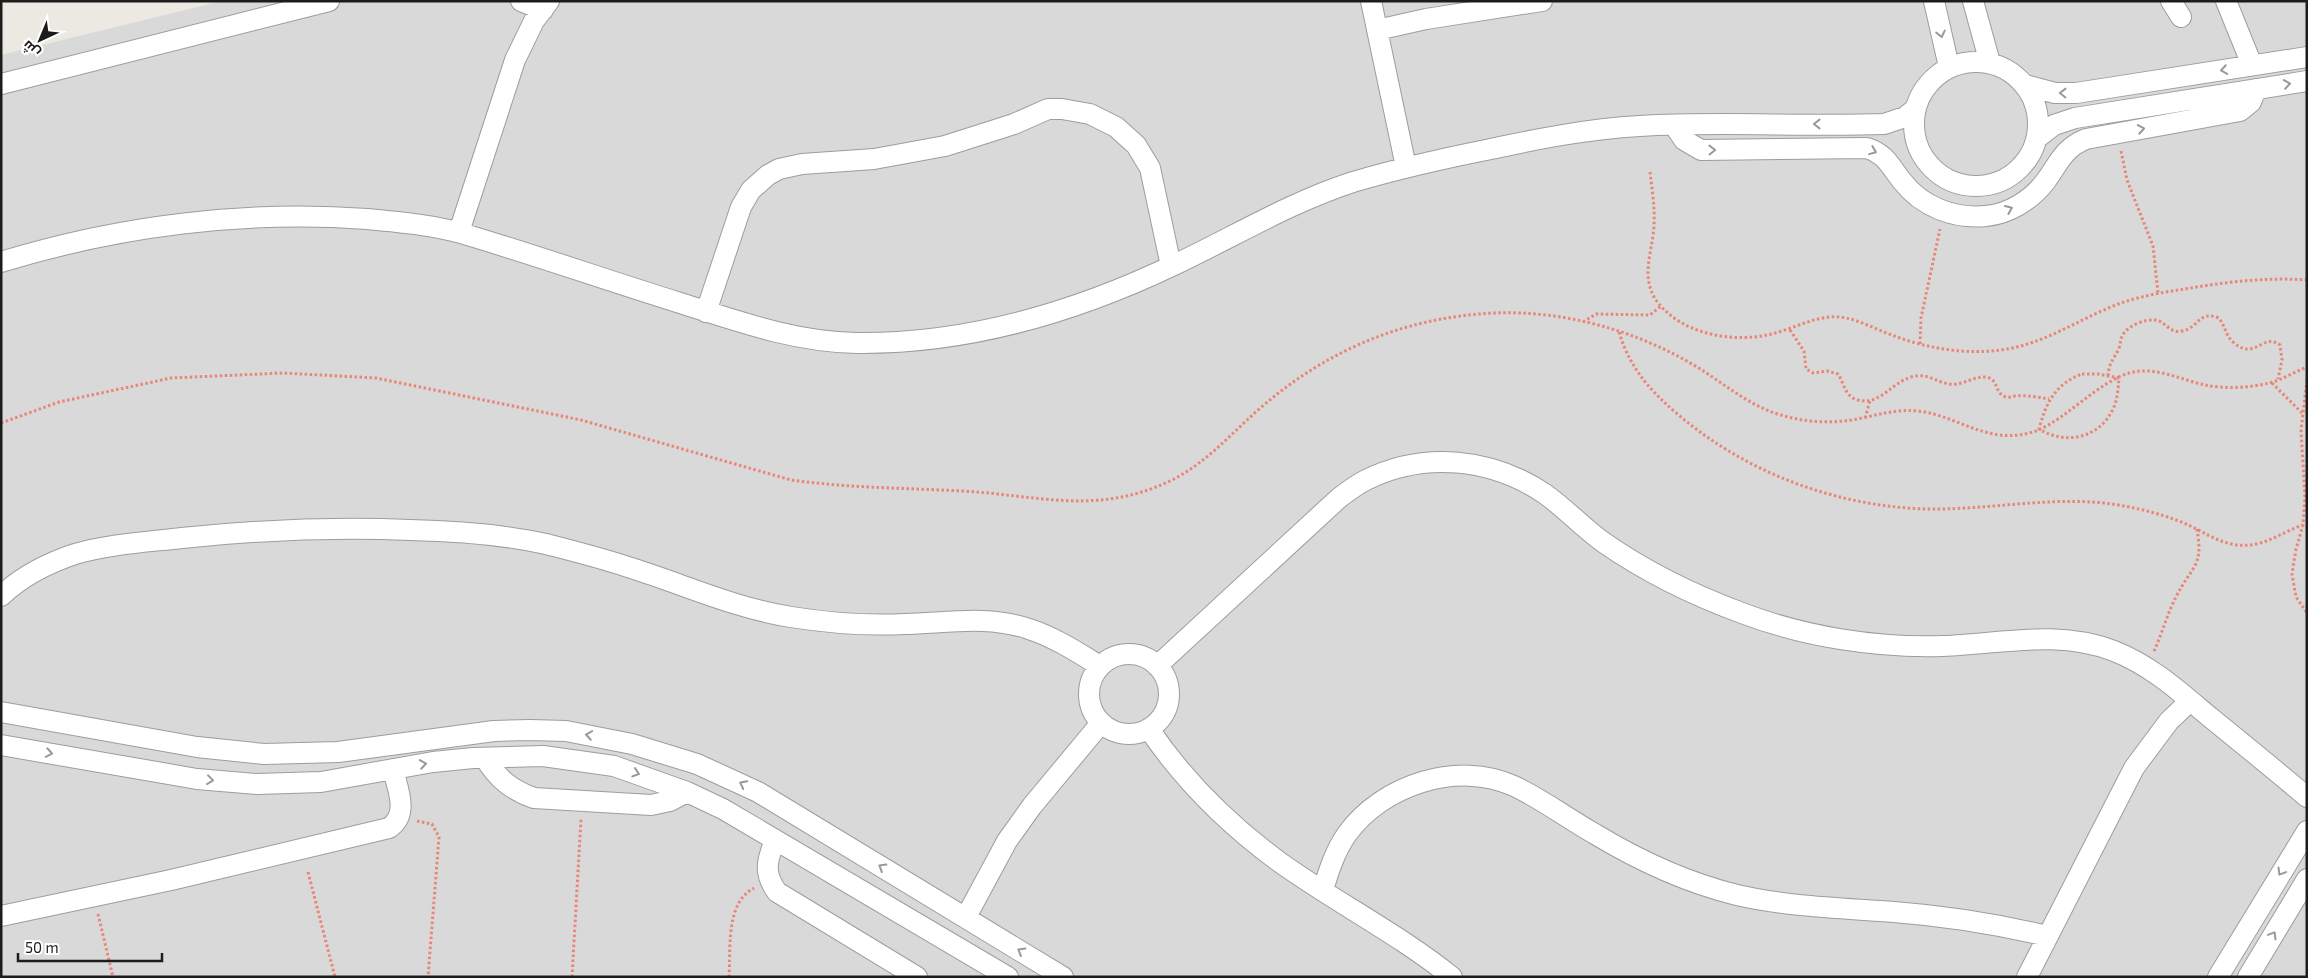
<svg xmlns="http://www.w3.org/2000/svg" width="2308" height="978" viewBox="0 0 2308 978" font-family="'Exo 2',Cairo,sans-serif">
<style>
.residential{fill:#dad9d9}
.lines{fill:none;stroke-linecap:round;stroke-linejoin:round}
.street-casing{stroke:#9d9d9d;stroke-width:22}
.path{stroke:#e88678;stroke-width:3;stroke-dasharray:2.5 2.5;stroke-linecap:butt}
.street{stroke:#fff;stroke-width:20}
.oneway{stroke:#999}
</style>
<rect width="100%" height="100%" fill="#ece9e3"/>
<path class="residential" d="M222,1H2307V977H1V55Z"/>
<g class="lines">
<g class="street-casing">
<path id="street" d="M521,1L543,10
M1371,1L1406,167
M1934,1L1949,67
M1973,1L1990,63
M2171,1L2181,17
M2226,1L2252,65
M1377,30L1426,19L1542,1
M1914 124a62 62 0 1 1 124 0a62 62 0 1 1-124 0Z
M1,84L329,1
M2025,85L2055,93H2076L2307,57
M1674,125L1684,140L1701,150L1867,148C1886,154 1890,166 1902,181C1922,207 1954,219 1986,216C2009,214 2031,200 2045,182C2058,165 2063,148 2086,139L2240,111L2251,102L2256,89
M2037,138L2054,125L2075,118L2307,81
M459,232L515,60L534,21L549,1
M1,262C118,226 245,210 367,219C399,222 433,225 464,234C535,255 606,280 677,302C737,321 794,342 857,343C969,344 1076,312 1176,264C1235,236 1291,202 1353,182C1397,169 1441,159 1486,150C1537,139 1587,129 1640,126C1721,121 1802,127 1884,124L1905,117L1915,109
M706,312L741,207L751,190L768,175L779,169L802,164L874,159L945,146L1014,124L1048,109H1062L1090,114L1116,127L1136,145L1150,168L1171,266
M1,596C22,576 48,563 75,554C109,544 147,542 182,538C258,530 334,527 410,530C455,531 501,534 546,544C573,551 601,558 628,567C683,584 734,608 791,617C829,623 867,626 905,624C947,623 988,615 1029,629C1054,637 1077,652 1100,666
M1089 694a40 40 0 1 1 80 0a40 40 0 1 1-80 0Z
M1157,666L1339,498C1347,492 1356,485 1366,480C1424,451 1492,458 1545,494C1565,508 1582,527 1603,542C1646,572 1693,595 1742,613C1805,637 1876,648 1943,646C2001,644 2058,629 2114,651C2152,666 2180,692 2211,718C2243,744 2275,770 2307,797
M1,712L197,747L264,754L338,752L494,731L530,730L566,731L632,744L697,764L758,792L1063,977
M1149,729C1184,781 1228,824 1278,861C1335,902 1397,933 1452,977
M1,745L197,779L257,784L321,782L433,762L473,758L543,756L614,766L687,792L723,809L1008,977
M485,758C497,778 511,790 534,798L651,805L670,801L687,792
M775,840C767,860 763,873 777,892L917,977
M1323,890C1329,870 1335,851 1347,834C1382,785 1458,760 1514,786C1542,799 1568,819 1595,834C1638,860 1688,883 1737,895C1789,907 1841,908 1894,912C1946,916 1996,924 2047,936
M1,916L171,880L389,828C410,814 397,788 393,769
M966,917L1007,841L1032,806L1101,723
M2027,977L2134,768L2169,721L2190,701
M2218,977L2307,831
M2248,977L2307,879"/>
</g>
<path class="path" d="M2121,151L2127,180L2153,246L2158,293
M1650,172C1652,189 1655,207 1654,225C1653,250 1640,276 1656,300C1679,333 1730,343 1767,335C1788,331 1808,319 1830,317C1852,315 1871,328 1892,335C1925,348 1965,355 2000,350C2044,345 2080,318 2121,303C2141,296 2164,292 2185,289C2225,282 2266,277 2307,280
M1583,322L1596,314L1650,315L1661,306
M1790,330L1804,351L1806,369L1813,373L1827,371L1838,374C1844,383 1845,397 1858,400C1882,406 1893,379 1916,376C1928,374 1937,382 1949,384C1963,386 1973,376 1986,377C1998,379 1995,391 2003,396C2007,398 2011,397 2015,396C2026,395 2038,397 2049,399
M1619,332C1630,369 1652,393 1681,417C1749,474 1839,507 1928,509C1987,510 2045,497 2104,503C2129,506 2155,512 2179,521C2203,530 2222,548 2250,545C2269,543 2285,531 2303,525
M1920,344L1921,318L1940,229
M2082,374H2098L2119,378C2118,388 2118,399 2113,409C2099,439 2065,445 2039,429C2046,403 2055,384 2082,374Z
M2108,376C2109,361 2114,360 2119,348C2121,343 2120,338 2124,333C2130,325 2145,319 2155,320C2166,321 2169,334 2182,331C2199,328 2198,310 2219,318C2225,326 2226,336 2233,342C2255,362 2262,332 2280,345L2282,360L2278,379
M2307,380L2301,430L2305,497L2303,525L2296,549L2292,574L2296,597L2307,613
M2272,383L2302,413
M1865,418L1870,401
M1,423L59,402L171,378L283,373L376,378L581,420L791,480C848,488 905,488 962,491C1037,495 1096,516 1170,481C1205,464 1230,435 1258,410C1326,350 1405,317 1495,313C1564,310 1638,331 1697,367C1725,384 1749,406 1781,415C1807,423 1835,424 1862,418C1881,414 1898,409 1918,411C1960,416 1989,447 2036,431C2067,419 2101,379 2133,372C2157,367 2182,380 2205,385C2224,389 2250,388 2269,383C2282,380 2294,372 2307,367
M2154,651C2162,634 2167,614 2176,597C2191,566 2204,568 2197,529
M417,821L432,824L439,837L428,977
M308,872L335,977
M98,914L113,977
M572,977L581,819
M729,977C731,949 725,903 754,888"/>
<use href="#street" class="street"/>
</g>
<defs><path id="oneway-chevron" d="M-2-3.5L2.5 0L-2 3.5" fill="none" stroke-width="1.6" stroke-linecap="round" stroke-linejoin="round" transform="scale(1.25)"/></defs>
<g class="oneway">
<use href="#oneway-chevron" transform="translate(1941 34) rotate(78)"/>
<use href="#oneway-chevron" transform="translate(2224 70) rotate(171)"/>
<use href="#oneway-chevron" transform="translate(2287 84) rotate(-9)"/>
<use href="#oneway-chevron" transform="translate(2063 93) rotate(-179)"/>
<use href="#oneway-chevron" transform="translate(1817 124) rotate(180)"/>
<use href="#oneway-chevron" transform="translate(2141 129) rotate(-10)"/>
<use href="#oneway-chevron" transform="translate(1712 150) rotate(-1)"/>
<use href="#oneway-chevron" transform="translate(1873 151) rotate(22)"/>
<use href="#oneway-chevron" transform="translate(2009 209) rotate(-23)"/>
<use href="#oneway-chevron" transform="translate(589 735) rotate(-171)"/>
<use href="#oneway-chevron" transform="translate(49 753) rotate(10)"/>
<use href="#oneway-chevron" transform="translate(423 764) rotate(-9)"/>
<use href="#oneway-chevron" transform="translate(636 773) rotate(18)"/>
<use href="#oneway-chevron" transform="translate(210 780) rotate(7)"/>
<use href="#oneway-chevron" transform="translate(743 784) rotate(-153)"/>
<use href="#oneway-chevron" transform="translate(882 867) rotate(-149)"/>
<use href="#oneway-chevron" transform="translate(2281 872) rotate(121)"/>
<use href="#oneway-chevron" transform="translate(2273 935) rotate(-59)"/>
<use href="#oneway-chevron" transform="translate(1021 951) rotate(-149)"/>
</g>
<rect width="2308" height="978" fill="none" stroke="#1c1c1c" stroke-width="5"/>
<g transform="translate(40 40) rotate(224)" stroke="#ffffff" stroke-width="4" paint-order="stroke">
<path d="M0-4L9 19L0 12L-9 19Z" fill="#1c1c1c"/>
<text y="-8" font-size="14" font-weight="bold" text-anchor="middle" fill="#1c1c1c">ش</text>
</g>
<path d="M18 953v8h144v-8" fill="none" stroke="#1c1c1c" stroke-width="2.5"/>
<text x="25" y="953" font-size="15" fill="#1c1c1c" stroke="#ffffff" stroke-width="4" paint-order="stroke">50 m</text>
</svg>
